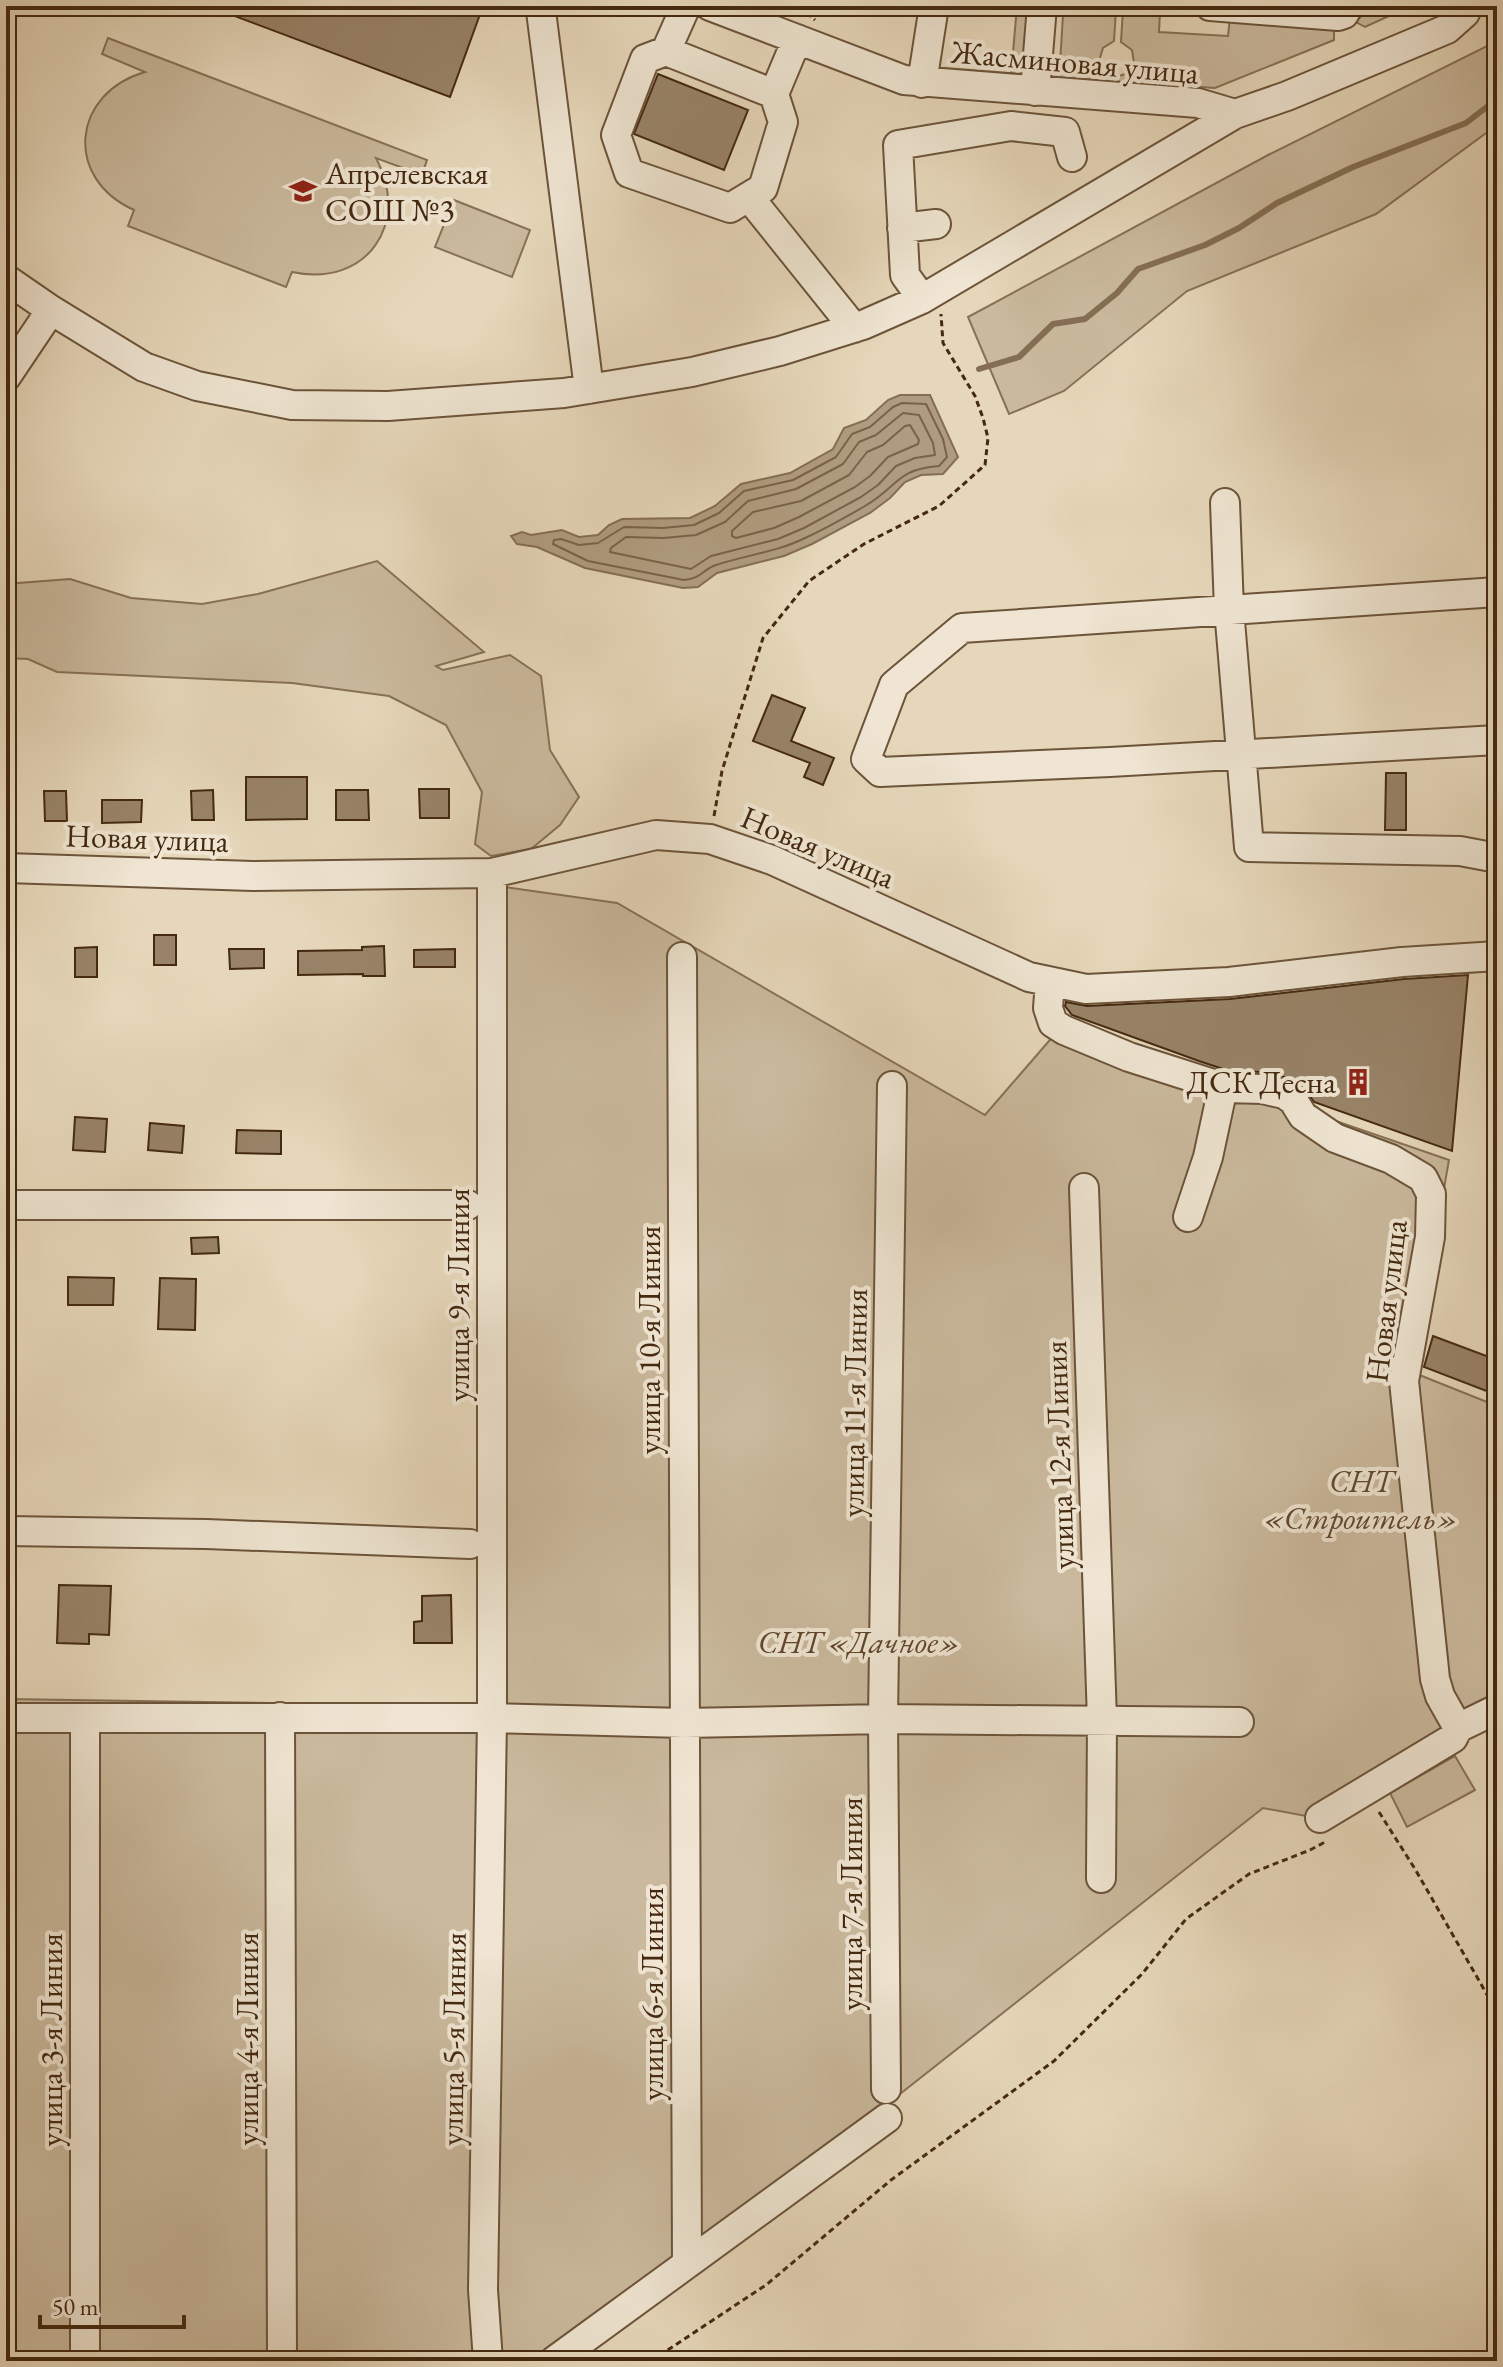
<svg xmlns="http://www.w3.org/2000/svg" width="1503" height="2367" viewBox="0 0 1503 2367" font-family="'EB Garamond',serif">
<style>
.green{fill:#cab99d;stroke:#877156;stroke-width:2}
.water{fill:#af9c80;stroke:#846e53;stroke-width:2}
.lines{fill:none;stroke-linecap:round;stroke-linejoin:round}
.shore{stroke:#7a6248;stroke-width:2}
.stream{stroke:#846e53;stroke-width:6}
.building{fill:#988368;stroke:#442910;stroke-width:2}
.minor-casing{stroke:#6c543a;stroke-width:32}
.path{stroke:#442910;stroke-width:3;stroke-dasharray:6 4;stroke-linecap:butt}
.minor{stroke:#efe5d2;stroke-width:28}
.labels{text-anchor:middle;stroke-width:8;stroke-linejoin:round;paint-order:stroke}
.street-label{font-size:32px;fill:#442910;stroke:#efe5d2}
.poi-label{font-size:32px;fill:#442910;stroke:#efe5d2;text-anchor:start}
.park-label{font-size:32px;font-style:italic;fill:#5f462c;stroke:#efe5d2}
</style>
<rect width="100%" height="100%" fill="#e6d7ba"/>
<filter id="stains"><feTurbulence type="fractalNoise" baseFrequency=".0025" numOctaves="4"/><feColorMatrix values="0 0 0 0 .2 0 0 0 0 .09 0 0 0 0 .02 0 0 0 .5 -.17"/></filter>
<radialGradient id="worn" r=".72"><stop offset=".6" stop-color="#630" stop-opacity="0"/><stop offset="1" stop-color="#630" stop-opacity=".3"/></radialGradient>
<path class="green" d="M1017,6H1031L1026,65L1021,74L1011,76Z
M1051,6L1116,9L1114,41L1103,48L1099,61C1103,74 1113,79 1125,74L1134,63L1132,50L1121,42L1123,9L1160,12L1159,32L1228,36L1230,17L1334,23V40L1215,88L1046,77L1047,64H1060L1063,15L1051,14Z
M1370,6H1411L1365,27L1356,22Z
M108,38L427,160L422,175L376,158C411,223 367,288 292,272L286,287L128,226L134,210C63,178 72,93 145,72L102,54Z
M1497,41V125L1376,214L1187,291L1064,391L1009,414L968,317L1270,154Z
M454,200L530,230L512,277L435,247Z
M377,561L484,652L436,666L443,670L510,655L541,676L550,750L579,797L560,825L531,849L491,856L475,844L482,792L446,725L389,696L292,683L57,672L28,659L6,658V584L70,579L131,598L202,604L258,594Z
M484,884L617,903L985,1115L1068,1019L1191,1071L1449,1160L1412,1372L1497,1406V1706L1306,1816L1263,1808L561,2361H6V1699L478,1706Z
M1455,1756L1475,1790L1407,1827L1390,1793Z"/>
<path class="water" d="M900,395H930L958,457L943,474L921,475L905,482L890,498L870,513L812,544L784,556L717,573L698,587L683,588L585,568L537,547L517,544L511,536L522,532L531,535L562,530L579,537L598,535L609,525L622,519L690,518L715,506L741,484L790,473L833,449L844,428L866,420L888,400Z"/>
<g class="lines">
<path class="shore" d="M902,403L926,404L943,439L947,457L939,466C896,469 898,487 865,506C846,517 825,529 805,538C777,552 746,555 716,565C703,569 701,579 684,580L588,561L553,544L554,540L561,539L579,545L598,543L624,527L663,528L694,525L719,513L744,491L793,480L836,457L852,434L870,427L893,407Z
M903,413L919,415L933,443L935,455L915,458L896,466L878,485L861,497L804,528L778,539L711,556L691,569L610,552L611,548L626,537L663,538L696,535L725,522L748,501L796,489L843,464L859,442L876,435Z
M910,425L919,440L918,444L888,457L870,476L855,487L799,517L774,528L736,538L732,536V531L753,512L801,501L849,475L867,452L883,445L905,426Z"/>
<path class="stream" d="M979,369L1019,357L1053,324L1085,319L1117,293L1138,269L1205,245L1239,228L1277,203L1353,167L1466,123L1497,99"/>
</g>
<path class="building" d="M208,6H483L450,97Z
M658,74L748,110L724,170L634,134Z
M772,695L805,708L791,741L834,758L823,785L804,777L810,763L753,741Z
M1386,773H1406V830H1385Z
M246,777H307V819L246,820Z
M419,789H449V818H420Z
M213,790L214,820H192L191,791Z
M336,790H368L369,820H336Z
M44,791H66L67,821H45Z
M102,800H142L141,822L102,823Z
M154,935H176V965H154Z
M384,946L385,976H363V974L298,975V951L362,950V947Z
M97,947V977H75V948Z
M229,949H264V968L230,969Z
M455,949V967H414V950Z
M1468,975L1452,1151L1314,1102L1303,1086L1288,1078L1263,1072L1229,1071L1199,1061L1072,1015L1065,1006L1066,1002L1087,1006L1230,999L1404,979Z
M75,1117L107,1119L105,1152L73,1150Z
M150,1123L184,1126L182,1153L148,1150Z
M237,1130L281,1131V1154L236,1153Z
M218,1237L219,1253L192,1254L191,1238Z
M68,1277L114,1278L113,1305H68Z
M160,1278L196,1279L195,1330L158,1329Z
M1433,1336L1497,1360V1395L1424,1367Z
M59,1585L111,1586L109,1635L89,1634V1644L57,1643Z
M451,1595L452,1643H414V1622L422,1621V1596Z"/>
<g class="lines">
<g class="minor-casing">
<path id="minor" d="M543,6L541,11L589,389
M710,6L904,80L1198,103L1235,114L1287,96L1447,29L1465,13L1468,6
M1210,6L1338,16L1344,14L1348,7
M666,51L774,94L783,122L763,188L730,208L629,173L616,135L645,59Z
M666,51L686,6
M922,83L934,6
M1035,91L1042,6
M774,94L797,39
M749,197L854,328
M902,228L936,224
M6,279L51,310L6,377
M922,299L905,275L898,145L1011,126L1065,132L1072,157
M51,310L144,367L197,386L292,405L388,406L564,393L692,372L780,351L863,325L922,299L1235,114
M1225,503L1229,609L1249,847L1460,851L1497,858
M1497,592L962,628L894,685L866,759L880,772L1110,762L1497,740
M6,868L253,876L492,873L656,835L710,839L772,860L1029,977L1086,989L1229,982L1402,962L1497,956
M682,957L687,2264
M1050,982L1048,1008L1053,1023L1064,1030L1129,1057L1226,1088L1262,1089L1284,1094L1293,1100L1303,1116L1335,1138L1391,1159L1423,1178L1431,1194L1430,1237L1404,1381L1435,1679L1440,1696L1458,1728
M1084,1188L1102,1720L1101,1878
M6,1205H468
M1188,1217L1208,1157L1223,1087
M6,1531L206,1534L470,1544
M280,1717L282,2361
M6,1718H492L684,1723L883,1719L1239,1722
M85,1720V2361
M1320,1818L1453,1738L1458,1728L1497,1709
M886,2089L883,1719L892,1086
M488,2361L483,2290L492,1718V873
M554,2361L887,2118"/>
</g>
<path class="path" d="M799,6L815,20
M714,816L722,771L763,638L809,581L864,544L939,506L985,465L988,438L983,418L975,396L943,343L941,314
M1379,1812L1415,1869L1497,2012
M651,2361L766,2285L891,2180L1054,2061L1142,1974L1186,1919L1249,1874L1310,1850L1327,1841"/>
<use href="#minor" class="minor"/>
</g>
<defs>
<g id="school-bare" transform="scale(2.16)"><path d="M0-5L7-2L0 1L-7-2ZM-4 1L0 2.5L4 1V4Q0 6-4 4Z" fill="#8f2418" stroke="#efe5d2" stroke-width="2.5" paint-order="stroke"/></g>
<g id="building-bare" transform="scale(2.16)"><path d="M-4-6H4V6H1V3H-1V6H-4ZM-2.5-4.3h1.7v1.8h-1.7ZM.8-4.3h1.7v1.8H.8ZM-2.5-1h1.7V.8h-1.7ZM.8-1h1.7V.8H.8Z" fill="#8f2418" stroke="#efe5d2" stroke-width="2.5" paint-order="stroke"/></g>
</defs>
<g fill-rule="evenodd">
<use href="#school-bare" x="303" y="191"/>
<use href="#building-bare" x="1358" y="1082"/>
</g>
<g class="labels">
<g class="street-label">
<text transform="translate(1075 62) rotate(5)" y="11">Жасминовая улица</text>
<text transform="translate(147 838) rotate(2)" y="11">Новая улица</text>
<text transform="translate(818 847) rotate(23)" y="11">Новая улица</text>
<text transform="translate(458 1295) rotate(-90)" y="11">улица 9-я Линия</text>
<text transform="translate(1386 1301) rotate(-83)" y="11">Новая улица</text>
<text transform="translate(649 1340) rotate(-90)" y="11">улица 10-я Линия</text>
<text transform="translate(854 1403) rotate(-89)" y="11">улица 11-я Линия</text>
<text transform="translate(1059 1455) rotate(-92)" y="11">улица 12-я Линия</text>
<text transform="translate(851 1904) rotate(-90)" y="11">улица 7-я Линия</text>
<text transform="translate(652 1994) rotate(-90)" y="11">улица 6-я Линия</text>
<text transform="translate(247 2039) rotate(-90)" y="11">улица 4-я Линия</text>
<text transform="translate(453 2039) rotate(-89)" y="11">улица 5-я Линия</text>
<text transform="translate(51 2040) rotate(-90)" y="11">улица 3-я Линия</text>
</g>
<g class="poi-label">
<text x="325" y="184">Апрелевская<tspan x="325" dy="37">СОШ №3</tspan></text>
<text x="1336" y="1093" text-anchor="end">ДСК Десна</text>
</g>
<g class="park-label">
<text x="1361" y="1492">СНТ<tspan x="1361" dy="37">«Строитель»</tspan></text>
<text x="859" y="1653">СНТ «Дачное»</text>
</g>
</g>
<rect width="1503" height="2367" fill="none" stroke="#e6d7ba" stroke-width="32"/>
<rect x="8" y="8" width="1487" height="2351" fill="none" stroke="#442910" stroke-width="4"/>
<rect x="16" y="16" width="1471" height="2335" fill="none" stroke="#442910" stroke-width="2"/>
<path d="M40 2315v12h144v-12" fill="none" stroke="#442910" stroke-width="4"/>
<text x="52" y="2315" font-size="24" fill="#442910" stroke="#efe5d2" stroke-width="6" paint-order="stroke">50 m</text>
<rect width="100%" height="100%" filter="url(#stains)"/>
<rect width="100%" height="100%" fill="url(#worn)"/>
</svg>
